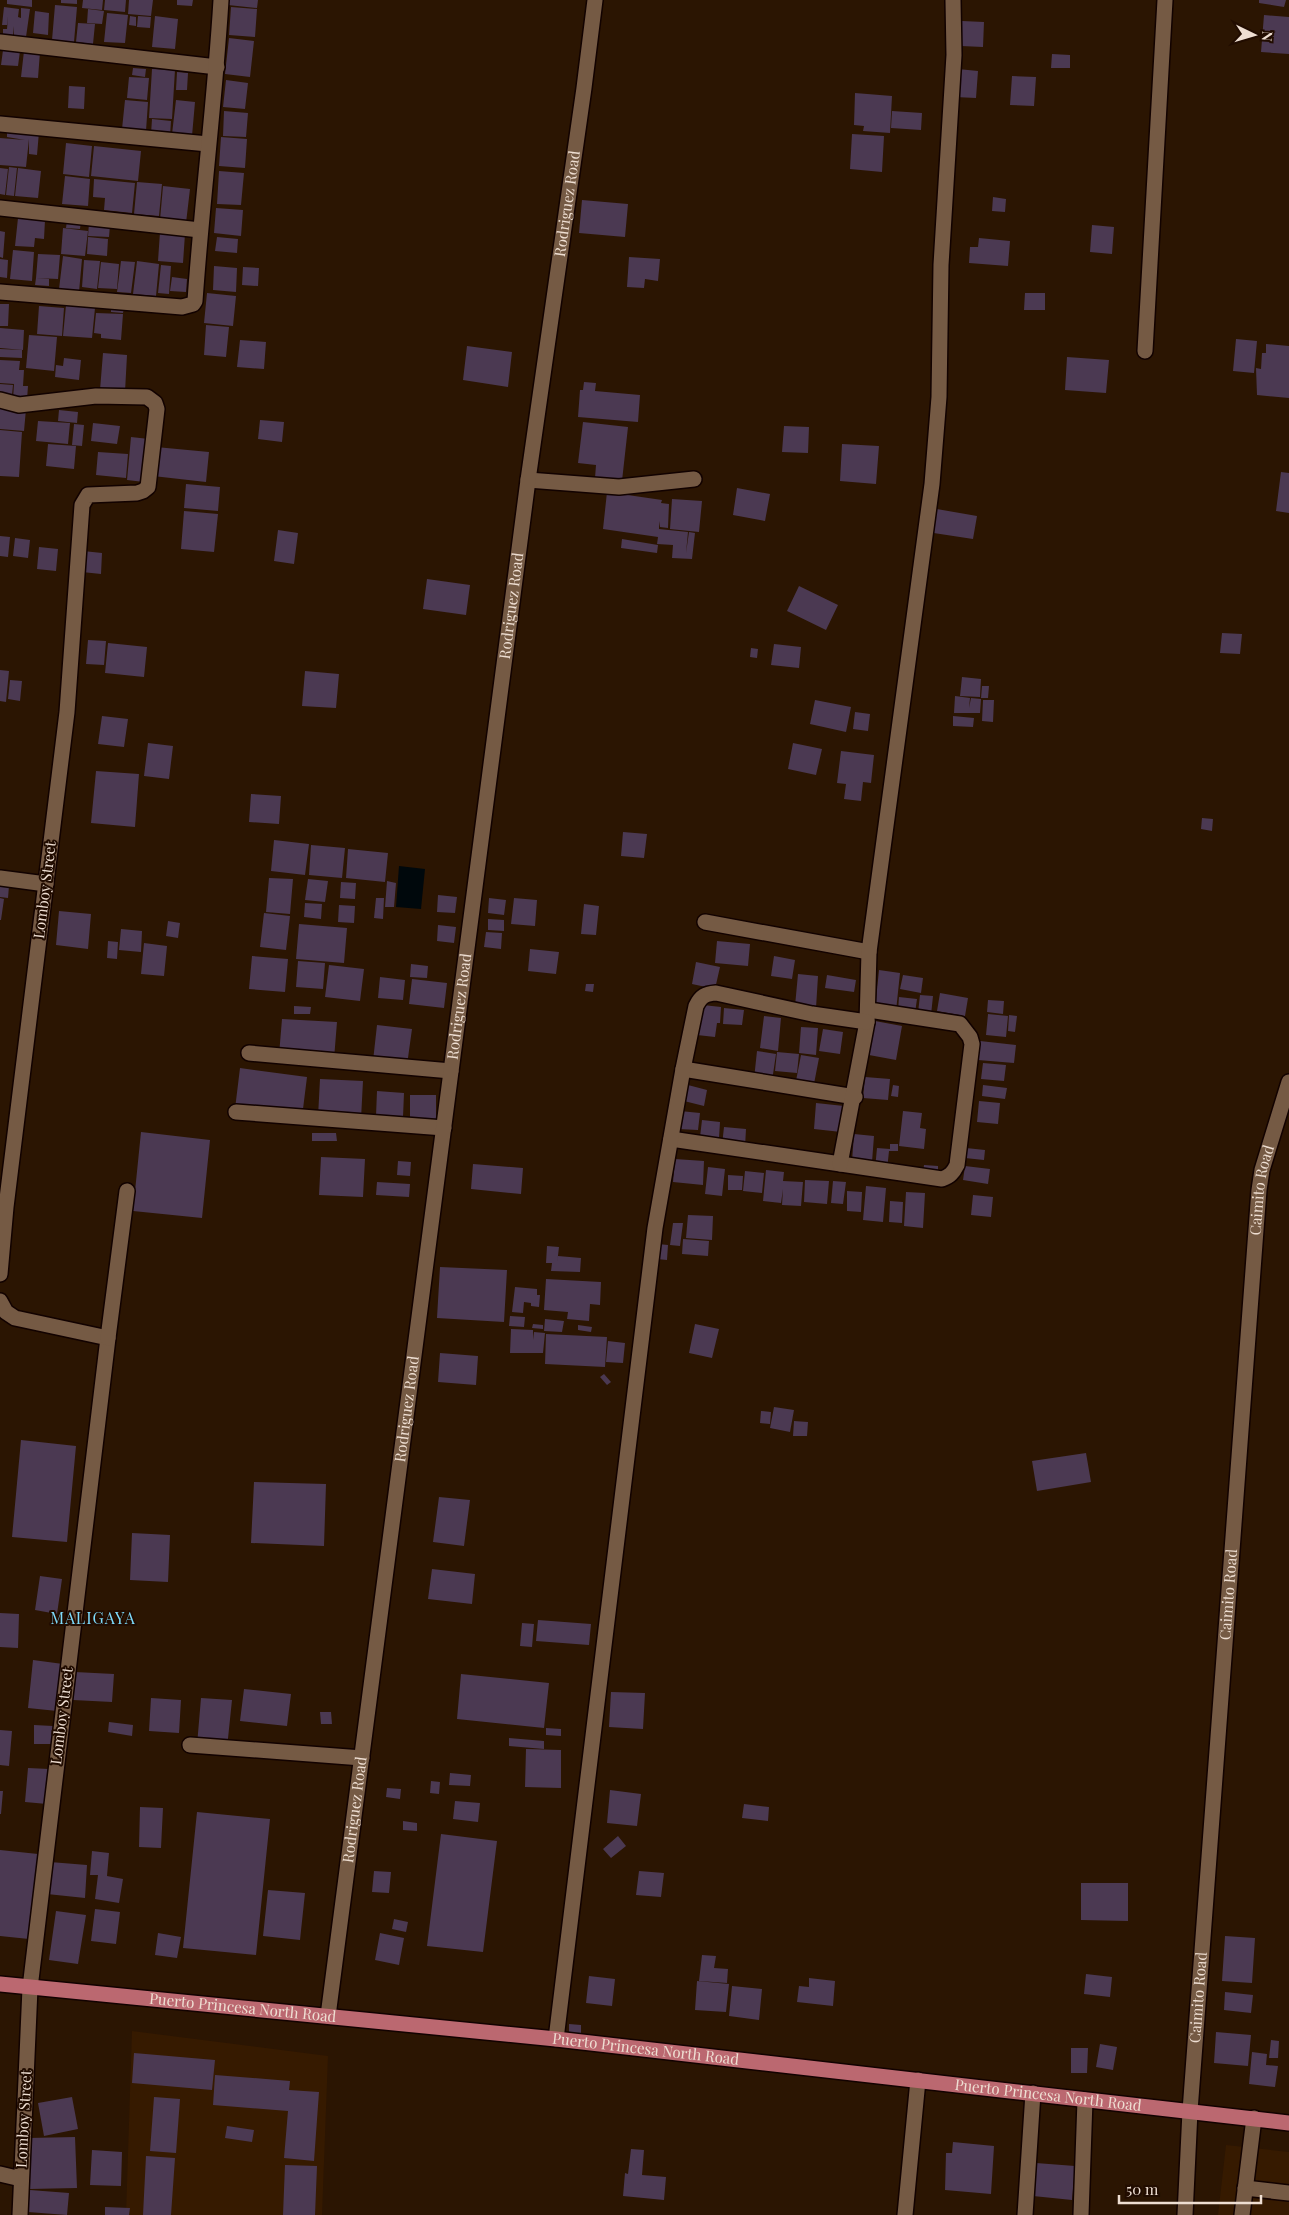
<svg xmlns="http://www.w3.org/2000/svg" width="1289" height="2215" viewBox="0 0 1289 2215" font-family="'Playfair Display',serif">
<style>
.built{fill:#361a00}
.water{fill:#00080c}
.building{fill:#4b3952}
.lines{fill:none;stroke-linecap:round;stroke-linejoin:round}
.minor-casing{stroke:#120200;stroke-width:18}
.major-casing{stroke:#120200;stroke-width:18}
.minor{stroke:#755a44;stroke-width:15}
.major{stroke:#bb6870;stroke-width:15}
.labels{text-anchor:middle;stroke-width:4;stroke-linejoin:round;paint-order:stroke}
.street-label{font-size:15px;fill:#eeded2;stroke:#210c00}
.neighbourhood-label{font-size:16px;letter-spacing:1px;fill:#7edcfc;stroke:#210c00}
</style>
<rect width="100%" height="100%" fill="#2b1502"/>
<path class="built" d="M132,2031L328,2056L322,2215H126Z
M1226,2145L1289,2152V2215H1218Z"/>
<path class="water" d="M399,866L425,869L421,909L396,907Z"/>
<path class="building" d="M7,0H32V7L7,4Z
M61,0H77V4L61,3Z
M83,0H103L102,10L82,8Z
M105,0H126L125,12L104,10Z
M129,0H153L151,16L128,14Z
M177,0H193L192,6L177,5Z
M229,0H258L257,8L228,5Z
M1259,0H1286L1284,7L1259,3Z
M55,5L77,7L74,42L52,40Z
M4,7L19,9L18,17L21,18V8L30,9L26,37L14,35V26L13,36L3,35V29H7L8,16L7,25H2Z
M231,7L257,9L255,37L229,35Z
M88,9L104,11L102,24L87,23Z
M35,11L49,13L48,35L33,33Z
M107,13L128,15L125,43L104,42Z
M1264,15L1289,17V54L1261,52Z
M130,16L136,17V26L129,25Z
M138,16L151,17L150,28L137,27Z
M155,16L178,19L175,49L152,47Z
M962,21L984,22L983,47L961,46Z
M78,23L95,24L93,44L76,42Z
M229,38L254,41L250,77L225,74Z
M3,50L20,51L18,66L1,65Z
M24,51L40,52L38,78L21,77Z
M1052,54L1070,55V68H1051Z
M133,68L146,69L145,77L132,75Z
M152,69L175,70L172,119L149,118Z
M958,69L978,71L976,98L955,97Z
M177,72L188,73L187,90H176Z
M1012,76L1036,77L1034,106L1010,105Z
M129,77L149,78L147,100L127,98Z
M226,80L248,83L245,109L223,107Z
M69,86L85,87L84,109L68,108Z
M855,93L892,96L890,133L863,131L864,126L854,125Z
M125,100L148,102L146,131L122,129Z
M176,100L195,102L192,136L172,134Z
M224,111L248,113L246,137L223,136Z
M892,111L922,113L921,130L891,128Z
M152,119L171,121L170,136L151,134Z
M7,129L39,132L37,155L29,154V139L26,167L0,165V138L25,140L7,137Z
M852,134L884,136L882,172L850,169Z
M221,137L247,139L245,168L219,166Z
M66,143L92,146L89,177L63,174Z
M94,146L141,151L138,181L91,176Z
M9,167L17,168L14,196L6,195Z
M0,168L8,169L5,195L0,194Z
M18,168L41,171L38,198L15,196Z
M219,171L244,173L241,205L217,204Z
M65,176L90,179L88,206L62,204Z
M94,179L135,183L132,213L104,210L105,198L93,197Z
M137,182L162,184L159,216L134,214Z
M163,186L190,189L186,223L160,220Z
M993,197L1006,199L1005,212L992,211Z
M582,200L628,204L625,237L579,233Z
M216,208L243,210L241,236L214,233Z
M18,218L45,220L44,239L35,238L34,247L15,246Z
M67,220L81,221L80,229L66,228Z
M89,223L110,225L109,237L88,236Z
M1092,225L1114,227L1112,254L1090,252Z
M63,228L88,231L85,256L61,254Z
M0,231L5,232L3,258L0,257Z
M160,232L185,234L183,263L158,261Z
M88,237L108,239L107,256L87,254Z
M217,237L238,239L237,253L215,251Z
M979,238L1010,241L1008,266L969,263L970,247H978Z
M13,250L34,252L32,281L10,279Z
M38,254L60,255L58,279L36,278Z
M63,256L82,259L79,292L59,289Z
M629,257L660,259L658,281L645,279L644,288L627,287Z
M0,259L8,260L7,278L0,277Z
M84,260L100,261L97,289L82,287Z
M121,261L135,262L131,293L117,292Z
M137,261L159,264L156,296L133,294Z
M101,262L119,264L117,289L98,288Z
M161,265L171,266L169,294L158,293Z
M214,266L237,268L236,292L213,290Z
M243,267L259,268L258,286L242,285Z
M172,277L187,279L186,292L170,291Z
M36,278L49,279V286L35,285Z
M207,293L236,296L233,326L204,323Z
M1025,293H1045V310H1024Z
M0,304H9L8,326H0Z
M66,305L95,308L92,338L63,336Z
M39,306L64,308L62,336L37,334Z
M111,307L124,308L123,313L111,312Z
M96,313L123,314L121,340L101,338V334L94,333Z
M206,325L229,327L226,357L204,355Z
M0,328L24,330L23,350L0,348Z
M29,335L57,337L54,371L26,368Z
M1236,339L1257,341L1254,373L1233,371Z
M240,340L266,342L264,369L237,367Z
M1266,344L1289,346V398L1257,395L1256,368L1261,369L1262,353H1266Z
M467,346L512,352L508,387L463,380Z
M0,349L22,350V358L0,357Z
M103,353L127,355L125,392L100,390Z
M1067,357L1109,360L1106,393L1065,390Z
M64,358L81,360L79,380L55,377L56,365L63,366Z
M0,360L20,361L19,370H24L23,386H28L27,400L13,399L14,384L0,383Z
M584,382L596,383L595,391L640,395L638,422L578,417L580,390H583Z
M0,384L13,385L12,395L0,394Z
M0,406L26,409L24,431L0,429Z
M59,410L78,412L77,423L58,421Z
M260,420L284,422L282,442L258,439Z
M38,421L70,423L68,444L36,441Z
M583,422L628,427L622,481L595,478L596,465L578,463Z
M93,423L120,426L117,444L91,441Z
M74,424L84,425L82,446L72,445Z
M784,426L809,427L808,453L782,452Z
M0,430L22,432L19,477L0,476Z
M131,437L149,439L144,482L127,480Z
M48,444L76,446L74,469L46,466Z
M842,444L879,446L876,484L840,481Z
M156,447L209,452L206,482L153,476Z
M98,452L128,454L126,478L96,475Z
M1281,472L1289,473V513L1276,511Z
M186,484L220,487L218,511L184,508Z
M737,488L770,494L765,521L733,515Z
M607,492L662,500L661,503L669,504L668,528L660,527L659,521V529L688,532L686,553L689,532L695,533L692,559L672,558L673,545L657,544L658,537L603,529Z
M672,499L702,501L699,532L670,529Z
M931,508L977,516L973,539L927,532Z
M184,511L218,514L214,552L181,549Z
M278,530L298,533L294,564L274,561Z
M0,536L10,537L8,557L0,556Z
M15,538L30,540L28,558L13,556Z
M622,539L658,545L657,553L621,548Z
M39,547L58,549L56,571L37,569Z
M83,551L102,553L101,574L82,572Z
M427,579L470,585L466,615L423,609Z
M799,586L838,605L826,630L787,611Z
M1222,633L1242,634L1240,654L1220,653Z
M88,640L106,641L104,665L86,664Z
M108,643L147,647L144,677L105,673Z
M774,644L801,647L799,668L771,665Z
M751,648L758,649L757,658L750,657Z
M0,670L9,671L6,702L0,701Z
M305,671L339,674L336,708L302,706Z
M962,677L981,679L980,697L960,696Z
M10,680L22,681L20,701L8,699Z
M982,686H989L988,698H981Z
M955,696L970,698L969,708L971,698L981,699L980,713H954Z
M815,700L851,707L846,732L810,724Z
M983,700H994L993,722L982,721Z
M855,712L870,714L868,731L853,729Z
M102,716L128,719L124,747L98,744Z
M953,716L974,718L973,727L953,726Z
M148,743L173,746L169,779L144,776Z
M793,743L822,749L816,775L788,769Z
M841,751L874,755L871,783L863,782L861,801L844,799L846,784L837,783Z
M96,771L139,774L135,827L91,823Z
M251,794L281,796L279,824L249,822Z
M1202,818L1213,819L1212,831L1201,829Z
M623,832L647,834L644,858L621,856Z
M274,840L309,844L305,875L271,871Z
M311,845L345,848L342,878L309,875Z
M348,849L388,853L385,882L346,878Z
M269,878L293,879L290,914L266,912Z
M308,879L328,881L325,902L305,900Z
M387,881L396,883L394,907H385Z
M341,882L356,883L355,899L340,898Z
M0,885L9,886L8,898L0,897Z
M438,895L457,897L455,913L437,912Z
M0,898L4,899L1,920H0Z
M376,898H384L383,919L374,918Z
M489,898L506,900L504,915L488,913Z
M514,898L537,900L535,926L511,924Z
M305,903L322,904L321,919L304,917Z
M584,904L599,906L596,935L581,934Z
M339,905L355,906L354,923L338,922Z
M59,911L91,914L88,949L56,945Z
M264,913L290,916L286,950L260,947Z
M488,919L504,920V931L488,930Z
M168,921L180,923L178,938L166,936Z
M299,924L347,928L344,963L296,959Z
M438,925L456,927L454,943L437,941Z
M121,929L142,931L141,952L119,950Z
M486,932L502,933L501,949L484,947Z
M108,941L118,942L117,959L107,958Z
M717,941L750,944L748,966L715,963Z
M144,943L167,946L164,976L141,974Z
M530,949L559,952L556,974L528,971Z
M252,956L288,959L285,992L249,989Z
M774,956L795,960L792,979L771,976Z
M298,961L325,963L323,989L296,987Z
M696,962L720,967L715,989L692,984Z
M411,964L428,966L427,978L410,977Z
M329,965L364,969L360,1001L325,997Z
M879,970L900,973L896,1011L875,1009Z
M798,974L818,976L816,1008L795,1006Z
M827,975L856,980L854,992L825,988Z
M903,975L923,978L921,993L900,989Z
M380,977L405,980L403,1000L378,998Z
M412,979L447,983L444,1008L409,1004Z
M586,984H594L593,992L585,991Z
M940,993L968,998L965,1016L937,1011Z
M920,995L933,996L931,1015L918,1013Z
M899,997L917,999L915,1013L898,1011Z
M988,1000L1004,1001L1003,1014L987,1012Z
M703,1005L721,1007L720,1023H717L715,1037L697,1035L698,1021H701Z
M294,1006L311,1007L310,1014H294Z
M724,1008L744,1010L742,1025L723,1024Z
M988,1014L1008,1016L1006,1037L986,1035Z
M1009,1015L1017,1016L1015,1032L1008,1031Z
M764,1016L781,1018L778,1051L760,1048Z
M282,1019L337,1022L334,1059L279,1055Z
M875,1021L902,1026L896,1060L869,1055Z
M377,1025L412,1029L407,1065L373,1061Z
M801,1027L818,1028L816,1055L799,1053Z
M823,1029L843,1032L840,1054L819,1051Z
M980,1041L1016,1045L1014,1063L978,1060Z
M757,1051L776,1054L772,1081L754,1079Z
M777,1052L799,1054L797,1073L775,1071Z
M801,1055L819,1058L813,1089L795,1086Z
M983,1063L1006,1065L1004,1081L981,1079Z
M240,1068L307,1077L302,1117L235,1109Z
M865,1077L890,1079L888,1100L863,1098Z
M320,1079L363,1081L361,1119L318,1117Z
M688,1085L707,1090L704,1106L684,1101Z
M893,1085L899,1086L898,1097L891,1096Z
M983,1085L1007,1088L1005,1099L982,1096Z
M377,1091L404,1093L403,1117L376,1116Z
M410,1095H436V1124H410Z
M979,1101L1000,1103L998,1124L977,1122Z
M816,1103L844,1106L841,1132L814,1129Z
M680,1111L700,1113L698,1130L678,1129Z
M903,1111L922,1113L920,1128L926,1129L924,1149L899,1146Z
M702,1120L720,1122L719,1138L700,1137Z
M724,1127L746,1129L745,1147L722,1145Z
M141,1132L210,1140L202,1218L133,1211Z
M312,1133H336L337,1141H312Z
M854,1134L874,1136L872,1162L852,1161Z
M890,1144H898V1151H889L887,1170L875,1169L877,1148L890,1149Z
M966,1148L985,1150L984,1160L965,1158Z
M321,1157L365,1159L363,1197L319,1195Z
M675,1159L704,1161L703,1185L673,1182Z
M398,1161L411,1162L410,1176L397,1175Z
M473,1164L523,1168L521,1194L471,1189Z
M924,1165L938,1166V1175L923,1173Z
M965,1166L990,1169L988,1184L963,1180Z
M708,1167L725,1169L722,1196L705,1194Z
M766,1170L784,1172L783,1181L803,1182L801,1206L782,1205L783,1189L781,1203L763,1201Z
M745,1171L764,1173L762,1193L743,1191Z
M728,1175L743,1176L742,1190H728Z
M805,1180L829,1181L827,1204L804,1202Z
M833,1181L846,1182L843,1204L831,1203Z
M377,1182L410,1184L409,1197L376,1195Z
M866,1186L886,1188L883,1222L863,1220Z
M847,1191L862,1192L861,1212L847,1211Z
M906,1192L925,1193L923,1228L904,1226Z
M973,1195L993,1197L991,1217L971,1215Z
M890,1201L903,1202L902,1223L889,1222Z
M688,1215L713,1216L712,1240L686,1238Z
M673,1223H683L680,1246L670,1245Z
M683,1239L709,1241L708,1256L682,1254Z
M658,1244L668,1245L667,1260L657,1259Z
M547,1246L559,1247L557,1264L558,1256L581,1258L580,1272L551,1271L552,1263H546Z
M440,1267L507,1270L504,1322L437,1318Z
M546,1279L601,1282L600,1305L590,1304L589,1321L567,1319L568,1312L544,1310Z
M515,1287L537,1289V1295H540L539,1307L531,1306V1303L524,1302L523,1313L512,1312Z
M510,1316L525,1317L524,1327L509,1326Z
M545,1319L564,1321L562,1332L544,1331Z
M533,1324L543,1325V1329L532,1328Z
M695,1324L719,1329L712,1358L689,1353Z
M578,1325L592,1327L591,1332L578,1330Z
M511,1329L533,1330V1340L534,1332L545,1333L543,1353H510Z
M546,1334L607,1337L605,1367L545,1364Z
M608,1341L625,1343L623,1363L606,1362Z
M440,1353L478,1356L476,1385L438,1382Z
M604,1374L611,1382L607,1385L600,1377Z
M774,1407L794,1410L790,1432L770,1428Z
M761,1411L771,1412L770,1424L760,1423Z
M794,1421L808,1422L807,1436H793Z
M21,1440L76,1446L67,1542L12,1537Z
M1086,1453L1091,1482L1037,1491L1032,1461Z
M254,1482L326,1484L324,1546L251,1543Z
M439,1497L470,1500L464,1546L433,1542Z
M132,1533L170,1535L168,1582L130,1580Z
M432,1569L475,1574L472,1604L428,1599Z
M40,1576L62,1579L57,1614L35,1610Z
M0,1613L19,1614L18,1648L0,1647Z
M538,1620L591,1624L589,1645L536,1641Z
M522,1623L534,1624L532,1647L520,1646Z
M33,1660L63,1664L57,1711L28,1708Z
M75,1672L114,1674L112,1702L73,1700Z
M461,1674L549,1683L544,1728L457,1719Z
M244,1689L291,1694L287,1726L240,1721Z
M611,1692L645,1693L643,1729L609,1727Z
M151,1698L181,1700L179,1733L149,1731Z
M201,1698L232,1700L227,1748L197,1745Z
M320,1712H331L332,1724H321Z
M109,1722L133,1725L132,1736L108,1732Z
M34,1725L53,1726L52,1744H34Z
M546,1728L561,1729V1736L546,1735Z
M0,1730L12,1731L9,1766L0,1765Z
M509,1738L544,1741V1749L509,1746Z
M526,1749L561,1750V1788L525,1787Z
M28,1768L49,1769L47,1804L25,1802Z
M450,1773L471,1775L470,1786L449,1785Z
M431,1781L440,1782L439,1794L430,1793Z
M387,1788L401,1789L400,1799L386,1797Z
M610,1790L641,1794L637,1826L607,1823Z
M0,1791H3L1,1814H0Z
M455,1801L480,1803L478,1822L453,1819Z
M744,1804L769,1807L768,1821L742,1818Z
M140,1807L163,1808L161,1848L139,1847Z
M197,1812L270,1819L256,1955L183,1948Z
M403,1821L417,1823V1831L403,1830Z
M441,1834L497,1841L483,1952L427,1946Z
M618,1836L626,1846L611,1858L603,1849Z
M0,1850L38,1854L29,1939L0,1936Z
M92,1851L109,1853L107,1876L123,1879L119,1903L95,1899L98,1875H90Z
M50,1862L87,1865L85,1898L47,1894Z
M374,1871L391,1872L389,1893L372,1892Z
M639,1871L664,1873L661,1897L636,1895Z
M1081,1883H1128V1921L1081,1920Z
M268,1890L305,1893L300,1940L263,1936Z
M95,1909L120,1912L116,1944L91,1941Z
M56,1911L86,1915L78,1964L49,1960Z
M394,1919L408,1922L406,1932L392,1929Z
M158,1933L181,1937L177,1958L155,1955Z
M380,1933L404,1938L399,1965L375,1960Z
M1225,1936L1255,1938L1252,1983L1222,1981Z
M702,1955L716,1956L714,1968L728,1969L727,1983L699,1981Z
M1086,1974L1112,1977L1110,1997L1084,1994Z
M589,1976L615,1979L612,2006L586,2003Z
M809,1978L835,1981L833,2006L797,2002L799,1986L809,1987Z
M697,1981L729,1984L726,2012L695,2010Z
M732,1986L762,1989L759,2020L729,2016Z
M1225,1992L1253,1995L1251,2013L1224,2010Z
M569,2024L581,2025V2034L569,2033Z
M1216,2032L1251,2035L1248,2066L1214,2063Z
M1271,2040L1279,2041L1278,2058H1269Z
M1100,2044L1117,2047L1113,2070L1096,2067Z
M1071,2048H1088L1087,2073H1071Z
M1252,2052L1267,2054L1266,2065L1278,2066L1275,2087L1249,2084Z
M134,2053L215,2060L212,2090L132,2083Z
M215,2075L290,2081L289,2090L319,2092L314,2161L284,2158L288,2111L213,2105Z
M72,2097L78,2129L44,2136L38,2103Z
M154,2097L180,2099L176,2153L150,2151Z
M227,2126L254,2130L252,2142L225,2138Z
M75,2137L77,2188L30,2189L28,2138Z
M953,2142L994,2146L991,2194L945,2190L946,2153H952Z
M631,2149L644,2150L642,2175L666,2177L664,2200L623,2196L625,2173L628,2174Z
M92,2150L122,2152L121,2186L90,2185Z
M146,2156L175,2158L171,2215H143Z
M1036,2163L1075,2166L1072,2200L1033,2196Z
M285,2165L317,2166L315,2215H283Z
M30,2190L69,2193L67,2215L28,2212Z
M105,2207L130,2208L129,2215H105Z"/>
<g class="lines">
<g class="minor-casing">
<g id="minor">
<path d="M0,42L217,67"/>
<path d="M0,124L208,144"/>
<path d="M0,208L200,230"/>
<path d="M0,292L182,307L193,304L195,301C202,200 215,100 221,0"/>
<path d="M1145,351L1165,0"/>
<path d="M0,400L19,405L96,396L147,397L155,403L157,409L148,487L143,491L137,493L88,495L82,505L67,712L6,1207L0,1274"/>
<path d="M528,480L619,487L694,479"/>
<path d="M0,878L46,884"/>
<path d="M705,922L869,952"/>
<path d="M249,1053L451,1071"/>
<path d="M683,1069L855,1097"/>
<path d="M236,1112L444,1128"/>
<path d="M671,1139L942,1179C950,1176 953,1173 957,1165L972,1044L970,1037L960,1024L869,1010"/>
<path d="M840,1164L867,1022L869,952L932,484L939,397L941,265L954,55L953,0"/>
<path d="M0,1301L6,1312L15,1318L108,1338L30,1988L20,2215"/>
<path d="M108,1338L127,1191"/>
<path d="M190,1745L362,1758"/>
<path id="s1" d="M328,2016L528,480L584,88L595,0"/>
<path d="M556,2039L655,1228L683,1069L696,1006C701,996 705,994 716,993L812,1014L867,1022"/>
<path d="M0,2174L21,2179"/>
<path d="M1245,2188L1289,2193"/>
<path d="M905,2215L918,2080"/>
<path d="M1025,2215L1033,2093"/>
<path d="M1081,2215L1085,2100"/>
<path id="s2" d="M1185,2215L1190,2111L1259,1190L1262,1170L1289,1082"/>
<path d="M1242,2215L1254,2118"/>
</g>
</g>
<g class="major-casing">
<g id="major">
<path id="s3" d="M0,1984L556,2039L1289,2123"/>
</g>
</g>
<use href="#minor" class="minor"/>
<use href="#major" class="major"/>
</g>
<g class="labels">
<g class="street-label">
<text dy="5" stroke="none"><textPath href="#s1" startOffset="1828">Rodriguez Road</textPath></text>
<text dy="5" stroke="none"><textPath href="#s1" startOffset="1422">Rodriguez Road</textPath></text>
<text transform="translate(45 890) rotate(-83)" y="5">Lomboy Street</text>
<text dy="5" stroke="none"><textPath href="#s1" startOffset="1018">Rodriguez Road</textPath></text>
<text dy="5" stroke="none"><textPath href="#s2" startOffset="1028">Caimito Road</textPath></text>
<text dy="5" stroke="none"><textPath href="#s1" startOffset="612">Rodriguez Road</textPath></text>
<text dy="5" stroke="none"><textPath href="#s2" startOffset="622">Caimito Road</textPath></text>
<text transform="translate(62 1716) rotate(-83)" y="5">Lomboy Street</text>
<text dy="5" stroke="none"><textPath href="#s1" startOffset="208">Rodriguez Road</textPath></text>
<text dy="5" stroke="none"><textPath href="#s2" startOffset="218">Caimito Road</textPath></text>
<text dy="5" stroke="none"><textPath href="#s3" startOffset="244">Puerto Princesa North Road</textPath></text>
<text dy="5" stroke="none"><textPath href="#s3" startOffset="649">Puerto Princesa North Road</textPath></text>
<text dy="5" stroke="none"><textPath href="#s3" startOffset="1054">Puerto Princesa North Road</textPath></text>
<text transform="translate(24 2119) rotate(-87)" y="5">Lomboy Street</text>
</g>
<g class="neighbourhood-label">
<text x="93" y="1624">MALIGAYA</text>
</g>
</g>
<g transform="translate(1254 35) rotate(95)" stroke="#210c00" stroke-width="4" paint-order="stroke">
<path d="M0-4L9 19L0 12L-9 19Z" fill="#eeded2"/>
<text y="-8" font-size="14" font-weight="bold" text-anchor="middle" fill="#eeded2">N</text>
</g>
<path d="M1119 2195v8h142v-8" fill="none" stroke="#eeded2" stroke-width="2.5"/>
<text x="1126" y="2195" font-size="15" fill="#eeded2" stroke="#210c00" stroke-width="4" paint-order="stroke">50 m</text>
</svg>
